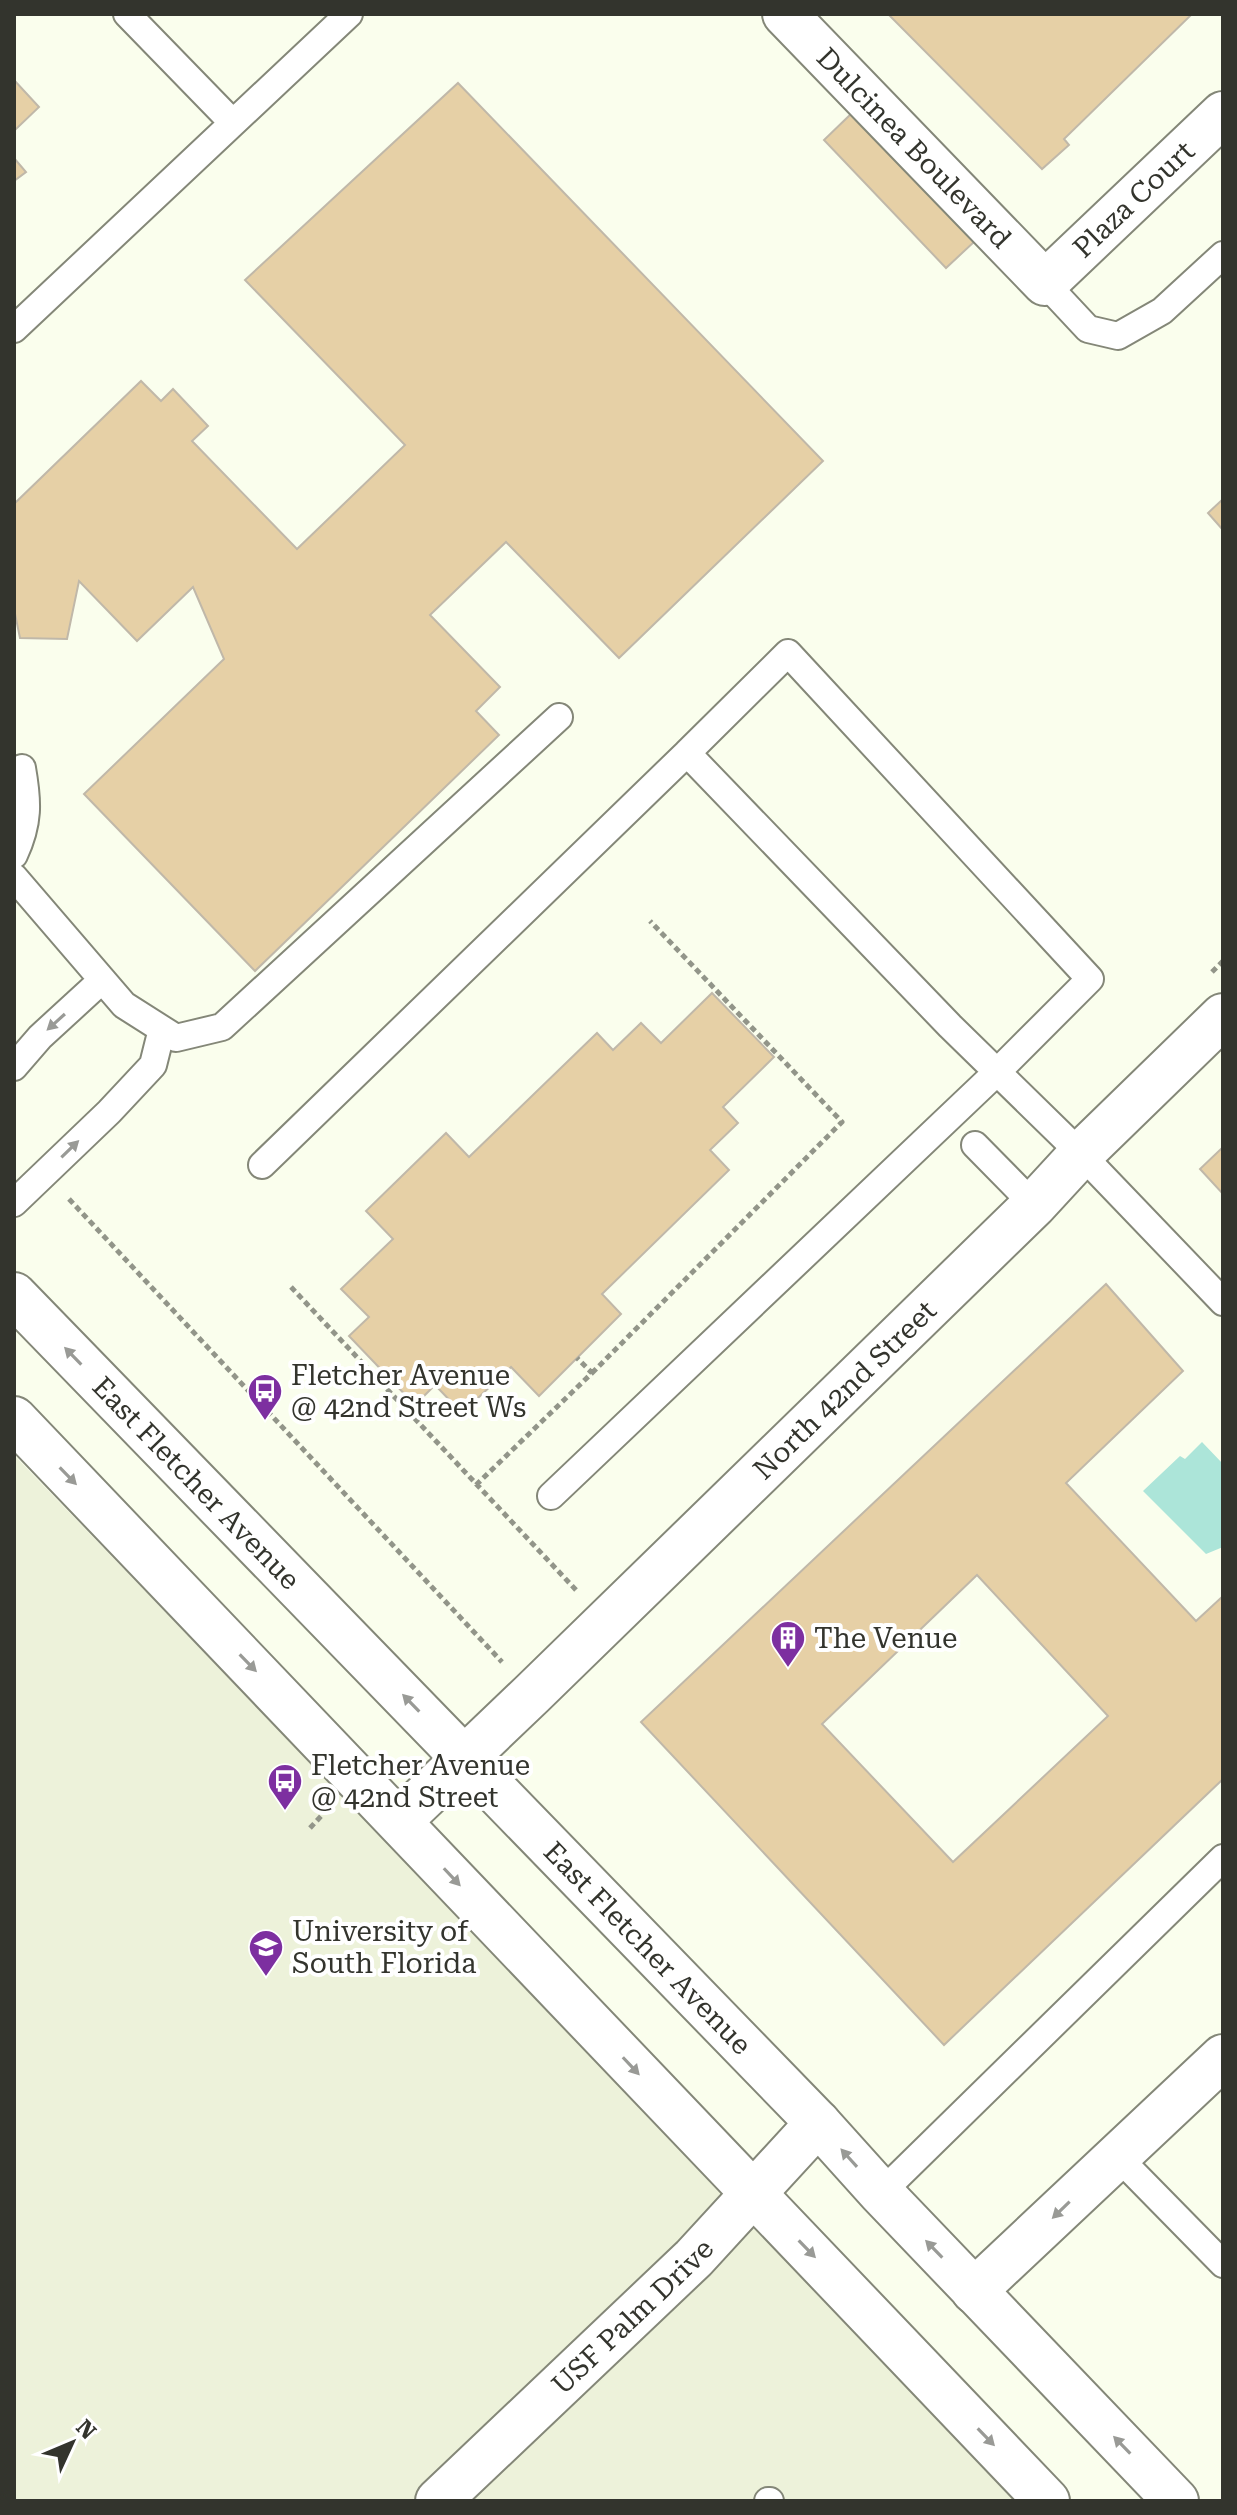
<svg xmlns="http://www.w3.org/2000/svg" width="1237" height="2515" viewBox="0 0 1237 2515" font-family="'Roboto Serif',serif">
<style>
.built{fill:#edf2da}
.water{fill:#ace5d9}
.building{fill:#e6d0a6;stroke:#c0b8a9;stroke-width:2;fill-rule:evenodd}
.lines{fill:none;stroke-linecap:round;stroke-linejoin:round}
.service-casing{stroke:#848778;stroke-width:30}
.minor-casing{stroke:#848778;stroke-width:48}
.tertiary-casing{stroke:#848778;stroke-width:48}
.secondary-casing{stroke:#848778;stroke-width:48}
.path{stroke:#929589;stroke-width:5;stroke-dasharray:6 4;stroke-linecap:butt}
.service{stroke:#fff;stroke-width:26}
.minor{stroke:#fff;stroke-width:44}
.tertiary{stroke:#fff;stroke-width:44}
.secondary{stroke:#fff;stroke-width:44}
.oneway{fill:#999a96}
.labels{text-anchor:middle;stroke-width:8;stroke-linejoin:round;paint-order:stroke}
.street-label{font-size:28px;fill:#33342d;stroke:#fff}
.poi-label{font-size:28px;fill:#33342d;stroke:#fff;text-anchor:start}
</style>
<rect width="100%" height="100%" fill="#fafeed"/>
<path class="built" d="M14,1455L1021,2501H14Z"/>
<path class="water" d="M1202,1442L1223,1464V1547L1206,1554L1143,1491L1180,1456L1185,1459Z"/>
<path class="building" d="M888,14H1192L1064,139L1069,145L1042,169Z
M14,80L39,107L14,131Z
M458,83L823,461L619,658L506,542L430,615L500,687L476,711L499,735L255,971L84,794L224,659L193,587L137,641L79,581L67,639L20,638L14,609V504L141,381L161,401L173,389L208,426L192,441L297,549L405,445L245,280Z
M852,113L975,241L946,268L824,140Z
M14,158L26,172L14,181Z
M1223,499V530L1208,513Z
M712,993L774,1057L723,1107L738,1123L710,1150L729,1170L602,1294L621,1314L539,1396L511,1367L462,1413L435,1385L415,1405L349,1336L369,1317L341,1289L393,1239L366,1211L446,1133L469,1157L597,1033L613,1050L641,1023L661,1043Z
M1223,1147V1194L1200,1169Z
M1106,1284L1183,1371L1066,1483L1196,1621L1223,1596V1779L944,2045L641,1722ZM977,1575L1108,1716L953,1862L822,1724Z"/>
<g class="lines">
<g class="service-casing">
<path id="service" d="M127,14L233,123
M1045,283L1088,329L1118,336L1162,311L1223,255
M14,329L349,14
M14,855C29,823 28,802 22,768
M14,877L124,1005L176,1038L222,1027L559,717
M14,1067L40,1037L101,981
M975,1145L1034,1205
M262,1165L687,753L950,1026L1081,1154L1223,1302
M14,1203L109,1112L153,1065L162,1029
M551,1496L997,1072L1090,979L788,653L687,753
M1117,2156L1223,2264
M881,2193L1223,1858
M768,2501H770"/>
</g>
<g class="minor-casing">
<g id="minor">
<path id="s1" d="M785,14L1045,283L1223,114"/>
<path d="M974,2291L1223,2057"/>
</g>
</g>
<g class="tertiary-casing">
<g id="tertiary">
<path id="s2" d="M399,1821L532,1694L1034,1205L1081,1154L1223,1016"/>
<path id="s3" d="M438,2501L694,2258L818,2123"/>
</g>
</g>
<g class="secondary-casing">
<g id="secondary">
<path id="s4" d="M14,1295L818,2123L881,2193L1176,2501"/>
<path d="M14,1419L1047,2501"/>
</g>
</g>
<path class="path" d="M1212,972L1223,961
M69,1199L502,1662
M291,1287L576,1590
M592,1373L842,1122L650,921
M476,1485L592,1373L577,1358
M310,1828L324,1813"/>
<use href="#service" class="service"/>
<use href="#minor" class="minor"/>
<use href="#tertiary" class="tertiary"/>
<use href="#secondary" class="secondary"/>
</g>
<defs><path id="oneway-solid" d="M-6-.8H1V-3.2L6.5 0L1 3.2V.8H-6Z" transform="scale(2)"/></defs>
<g class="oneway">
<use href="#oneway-solid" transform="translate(56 1022) rotate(138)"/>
<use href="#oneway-solid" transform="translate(70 1149) rotate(-44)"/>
<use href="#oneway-solid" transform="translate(73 1356) rotate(-134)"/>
<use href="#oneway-solid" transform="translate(68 1476) rotate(46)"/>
<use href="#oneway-solid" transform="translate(248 1663) rotate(46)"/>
<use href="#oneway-solid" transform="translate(411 1703) rotate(-134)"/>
<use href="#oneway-solid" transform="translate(452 1877) rotate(47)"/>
<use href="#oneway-solid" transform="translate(631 2066) rotate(47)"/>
<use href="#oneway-solid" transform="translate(849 2158) rotate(-132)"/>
<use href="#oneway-solid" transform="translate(1061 2210) rotate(136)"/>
<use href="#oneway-solid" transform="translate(807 2249) rotate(46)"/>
<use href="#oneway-solid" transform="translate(934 2249) rotate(-134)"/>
<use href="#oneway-solid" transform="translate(986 2437) rotate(46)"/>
<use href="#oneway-solid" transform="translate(1122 2445) rotate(-134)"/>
</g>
<defs>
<g id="bus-pin" transform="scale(1.8)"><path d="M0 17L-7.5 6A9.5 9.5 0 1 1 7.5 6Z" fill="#7d2fa0" stroke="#fff"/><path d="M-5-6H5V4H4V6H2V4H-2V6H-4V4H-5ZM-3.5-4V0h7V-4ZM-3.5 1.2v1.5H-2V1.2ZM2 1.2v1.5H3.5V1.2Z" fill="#fff"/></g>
<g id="building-pin" transform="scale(1.8)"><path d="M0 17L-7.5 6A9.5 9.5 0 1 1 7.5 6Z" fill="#7d2fa0" stroke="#fff"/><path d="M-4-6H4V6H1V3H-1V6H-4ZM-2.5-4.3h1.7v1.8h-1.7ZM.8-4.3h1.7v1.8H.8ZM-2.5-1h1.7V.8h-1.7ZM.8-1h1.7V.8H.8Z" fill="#fff"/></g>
<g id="university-pin" transform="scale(1.8)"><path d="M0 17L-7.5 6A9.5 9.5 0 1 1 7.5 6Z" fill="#7d2fa0" stroke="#fff"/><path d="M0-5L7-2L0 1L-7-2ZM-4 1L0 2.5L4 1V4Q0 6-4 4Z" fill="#fff"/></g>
</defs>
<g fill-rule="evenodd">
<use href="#bus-pin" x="265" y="1391"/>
<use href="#building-pin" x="788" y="1638"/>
<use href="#bus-pin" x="285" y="1781"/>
<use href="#university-pin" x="266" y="1947"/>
</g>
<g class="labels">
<g class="street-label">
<text dy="10" stroke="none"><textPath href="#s1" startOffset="186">Dulcinea Boulevard</textPath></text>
<text dy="10" stroke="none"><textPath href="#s1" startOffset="496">Plaza Court</textPath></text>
<text dy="10" stroke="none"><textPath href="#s2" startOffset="620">North 42nd Street</textPath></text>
<text dy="10" stroke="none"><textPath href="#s4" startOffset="262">East Fletcher Avenue</textPath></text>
<text dy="10" stroke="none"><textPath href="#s4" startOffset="910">East Fletcher Avenue</textPath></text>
<text dy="10" stroke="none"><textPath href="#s3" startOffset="268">USF Palm Drive</textPath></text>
</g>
<g class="poi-label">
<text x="291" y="1385">Fletcher Avenue<tspan x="291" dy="32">@ 42nd Street Ws</tspan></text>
<text x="814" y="1648">The Venue</text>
<text x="311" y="1775">Fletcher Avenue<tspan x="311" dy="32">@ 42nd Street</tspan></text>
<text x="292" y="1941">University of<tspan x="292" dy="32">South Florida</tspan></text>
</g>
</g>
<rect width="1237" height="2515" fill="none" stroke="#33342d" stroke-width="32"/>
<g transform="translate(72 2443) rotate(46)" stroke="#ffffff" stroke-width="6" paint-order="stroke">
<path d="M0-6L14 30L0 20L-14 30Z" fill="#33342d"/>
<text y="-12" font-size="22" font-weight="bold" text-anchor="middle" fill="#33342d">N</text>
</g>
</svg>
